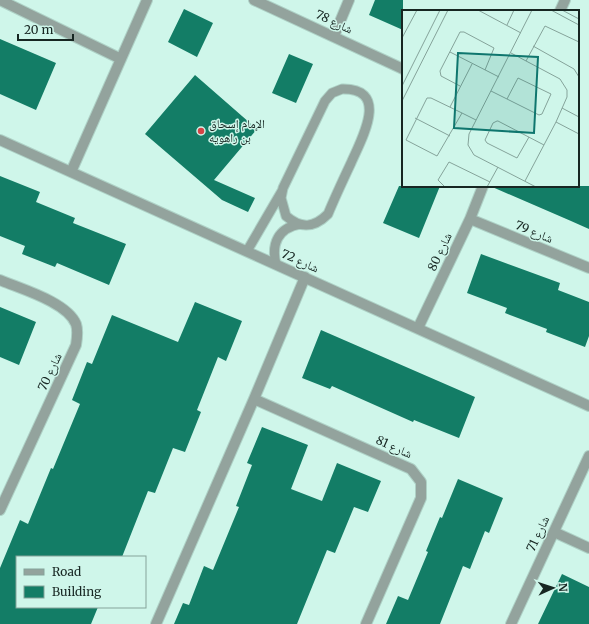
<svg xmlns="http://www.w3.org/2000/svg" width="589" height="624" viewBox="0 0 589 624" font-family="Merriweather,'Noto Naskh Arabic',serif">
<style>
.building{fill:#137d66}
.lines{fill:none;stroke-linecap:round;stroke-linejoin:round}
.service-casing{stroke:#aed1c6;stroke-width:11}
.minor-casing{stroke:#aed1c6;stroke-width:12}
.service{stroke:#93a39d;stroke-width:9}
.minor{stroke:#93a39d;stroke-width:10}
.poi-dot{fill:#d34446;stroke:#cff6ea;stroke-width:1.5}
.labels{text-anchor:middle;stroke-width:3;stroke-linejoin:round;paint-order:stroke}
.street-label{font-size:12px;fill:#172622;stroke:#cff6ea}
.poi-label{font-size:12px;fill:#172622;stroke:#cff6ea;text-anchor:start}
.inset-road{fill:none;stroke:#85a39a;stroke-width:1}
.view{fill:#0f766e;fill-opacity:0.15;stroke:#0f766e;stroke-width:2}
.inset-edge{fill:none;stroke:#172622;stroke-width:2}
</style>
<rect width="100%" height="100%" fill="#cff6ea"/>
<path class="building" d="M375,0H403V30L369,15Z
M184,9L213,23L197,57L168,42Z
M0,39L56,63L36,110L0,94Z
M289,54L313,64L296,103L272,93Z
M195,75L257,129L214,180L255,198L248,212L222,200L145,134Z
M0,176L40,192L36,202L75,218L73,223L126,244L109,285L57,263L55,267L22,254L25,246L0,236Z
M399,186H440L419,238L383,223Z
M490,186H589V229L571,221Z
M481,254L560,283L558,290L589,302V336L585,347L546,332L547,329L505,313L507,308L467,293Z
M195,302L242,321L226,361L218,357L197,410L201,412L185,452L173,448L155,493L148,491L122,557H17V607H98L91,624H0V568L20,520L28,524L51,468L53,469L80,404L72,400L87,362L92,364L112,315L178,342Z
M0,307L36,322L19,365L0,357Z
M321,330L475,397L459,438L414,420L413,422L332,386L330,389L302,378Z
M262,427L308,445L291,489L322,501L337,463L381,481L368,512L354,507L335,553L327,550L297,624H174L183,603L189,605L204,566L213,570L239,507L236,506L252,465L247,463Z
M458,479L503,498L489,533L485,531L470,569L463,566L440,624H386L398,596L408,600L428,552L426,551L440,517L442,518Z
M562,574L589,587V624H538Z"/>
<g class="lines">
<g class="service-casing">
<path id="service" d="M342,89C391,88 361,140 351,163C343,180 335,197 328,214C314,228 301,229 286,216L281,198L283,188L325,101L332,93Z
M247,251L282,191
M276,264C271,244 278,228 300,224"/>
</g>
<g class="minor-casing">
<path id="minor" d="M0,0L121,59
M254,0L403,69
M560,11L565,0
M334,36L349,0
M0,140L589,406
M71,172L147,0
M470,219L589,268
M0,280C21,289 67,302 76,324C78,330 77,339 76,345L0,510
M418,328L470,219L483,186
M254,399L411,469L421,482V498L366,624
M554,532L589,548
M156,624L254,399L305,277
M511,624L589,456"/>
</g>
<use href="#service" class="service"/>
<use href="#minor" class="minor"/>
</g>
<circle class="poi-dot" cx="201" cy="131" r="4"/>
<g class="labels">
<g class="street-label">
<text transform="translate(334 22) rotate(25)" y="4">شارع 78</text>
<text transform="translate(534 232) rotate(22)" y="4">شارع 79</text>
<text transform="translate(440 252) rotate(-65)" y="4">شارع 80</text>
<text transform="translate(300 261) rotate(24)" y="4">شارع 72</text>
<text transform="translate(50 372) rotate(-65)" y="4">شارع 70</text>
<text transform="translate(394 447) rotate(24)" y="4">شارع 81</text>
<text transform="translate(538 534) rotate(-65)" y="4">شارع 71</text>
</g>
<g class="poi-label">
<text x="209" y="128">الإمام إسحاق<tspan x="209" dy="14">بن راهويه</tspan></text>
</g>
</g>
<g transform="translate(402 10)">
<rect width="177" height="177" fill="#cff6ea"/>
<path class="inset-road" d="M76,0L119,23M130,0L67,124L66,135L72,145L134,177M149,0L177,15M160,0L177,9M105,15L112,0M0,28L15,0M131,36L172,59L177,67M48,42L97,67M109,43L158,69L165,80V87L154,112L123,171M124,51L143,16L177,32M0,76L38,0M58,76L39,66L38,61L58,22H62L92,38L83,60M89,81L137,105L140,104L149,84L116,68L105,89M0,91L46,0M48,97L70,54M160,98L177,107M60,103L35,146L4,130L25,88H29L60,103L74,110M13,108L48,126M154,112L177,124M127,127L115,148L85,133L83,130L91,113L95,111H96L142,135M43,177L36,170L47,152L88,172M85,177L96,157"/>
<path class="view" d="M56,43L136,47L132,123L52,118Z"/>
<rect width="177" height="177" class="inset-edge"/>
</g>
<rect x="16" y="556" width="130" height="52" fill="#cff6ea" stroke="#85a39a"/>
<rect x="24" y="569" width="20" height="6" fill="#93a39d" stroke="#85a39a"/>
<text x="52" y="576" font-size="12" fill="#172622">Road</text>
<rect x="24" y="586" width="20" height="12" fill="#137d66" stroke="#85a39a"/>
<text x="52" y="596" font-size="12" fill="#172622">Building</text>
<g transform="translate(553 588) rotate(87)" stroke="#cff6ea" stroke-width="3" paint-order="stroke">
<path d="M0-3L7 15L0 10L-7 15Z" fill="#172622"/>
<text y="-6" font-size="11" font-weight="bold" text-anchor="middle" fill="#172622">N</text>
</g>
<path d="M18 34v6h55v-6" fill="none" stroke="#172622" stroke-width="2"/>
<text x="24" y="34" font-size="12" fill="#172622" stroke="#cff6ea" stroke-width="3" paint-order="stroke">20 m</text>
</svg>
